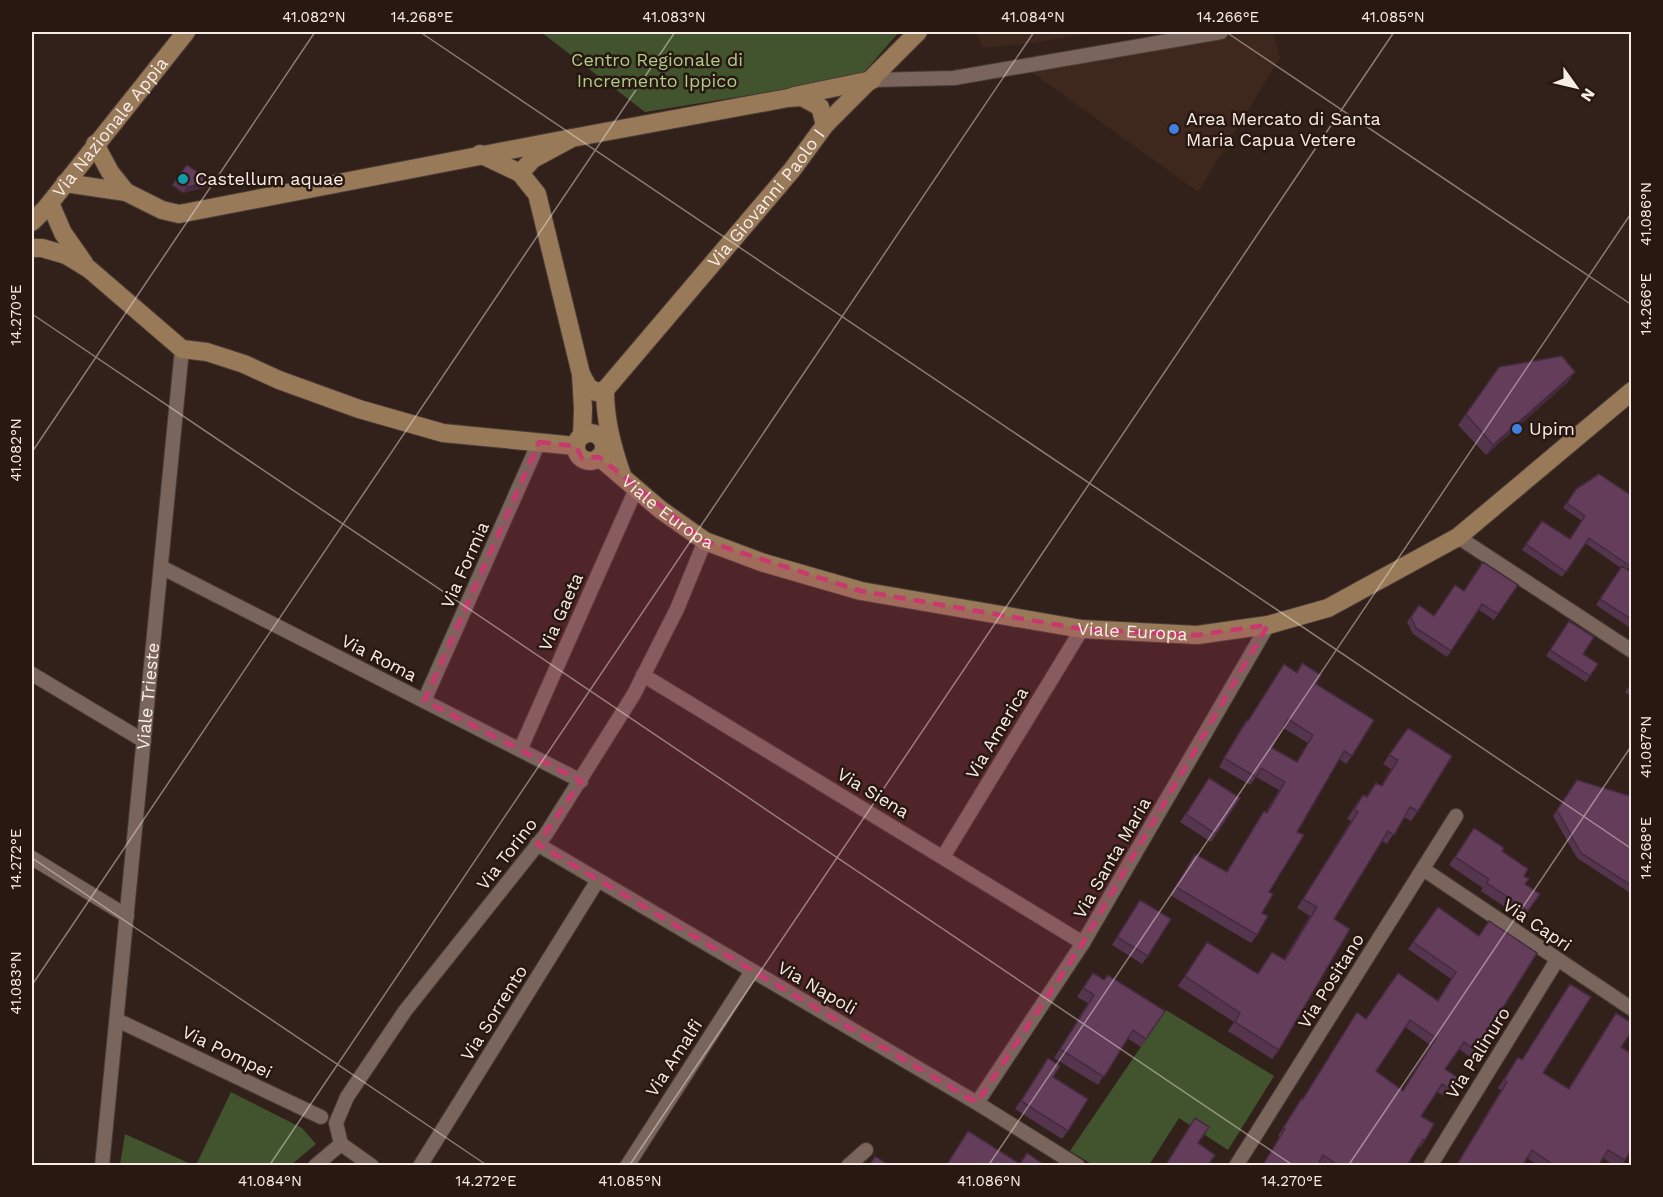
<svg xmlns="http://www.w3.org/2000/svg" width="1663" height="1197" font-family="'Work Sans',sans-serif">
<style>
.built{fill:#3e271d}
.green{fill:#42542e}
.lines{fill:none;stroke-linecap:round;stroke-linejoin:round}
.street-casing{stroke:#4a3c37;stroke-width:16}
.secondary-casing{stroke:#4a3c37;stroke-width:20}
.street{stroke:#79655c;stroke-width:14}
.secondary{stroke:#987958;stroke-width:18}
.wall{fill:#55344d;fill-rule:evenodd}
.shaded-wall{fill:#452b3f}
.building{fill:#633d5a;stroke:#452b3f;stroke-width:1.5;fill-rule:evenodd}
.marked{fill:#ca3870;fill-opacity:0.2;stroke:#ca3870;stroke-width:4.5;stroke-dasharray:12 8;stroke-linejoin:round}
.ticks{fill:none;stroke:#f8ece7;stroke-width:1.5;stroke-opacity:0.45}
.shop-dot{fill:#3f7fe0;stroke:#281811;stroke-width:2}
.culture-dot{fill:#0f9aa8;stroke:#281811;stroke-width:2}
.labels{text-anchor:middle;stroke-width:5;stroke-linejoin:round;paint-order:stroke}
.park-label{font-size:18px;fill:#adcd89;stroke:#281811}
.poi-label{font-size:18px;fill:#f8ece7;stroke:#281811;text-anchor:start}
.street-label{font-size:18px;fill:#f8ece7;stroke:#281811}
.neatline{fill:none;stroke:#f8ece7;stroke-width:2}
.ticks-label{font-size:15px;text-anchor:middle;fill:#f8ece7}
</style>
<rect width="100%" height="100%" fill="#32211a"/>
<!-- built -->
<path class="built" d="M 976,32 L 1096,32 L 1031,43 L 983,48 Z
M 1221,32 L 1273,32 L 1280,58 L 1198,192 L 1023,66 Z"/>
<!-- green -->
<path class="green" d="M 541,32 L 899,32 L 860,77 L 645,112 Z
M 1166,1010 L 1274,1076 L 1228,1150 L 1179,1118 L 1149,1165 L 1093,1165 L 1070,1151 Z
M 231,1092 L 302,1128 L 316,1144 L 291,1165 L 196,1165 Z
M 125,1134 L 193,1165 L 120,1165 Z"/>
<g class="lines">
<!-- street casing -->
<g class="street-casing">
<g id="street">
<path d="M 872,80 L 954,78 L 1221,32"/>
<path d="M 1458,537 L 1632,651"/>
<path d="M 161,567 L 581,781"/>
<path d="M 32,674 L 144,741"/>
<path d="M 643,675 L 1083,943"/>
<path d="M 424,701 L 539,442"/>
<path d="M 520,750 L 636,489"/>
<path d="M 537,844 L 977,1103 L 1078,1166"/>
<path d="M 943,857 L 1082,629"/>
<path d="M 32,858 L 127,916"/>
<path d="M 1423,869 L 1632,1009"/>
<path d="M 117,1020 L 321,1117"/>
<path d="M 977,1103 L 1083,943 L 1268,625"/>
<path d="M 341,1144 L 336,1123 L 347,1097 L 405,1011 L 546,834 L 634,694 L 677,609 L 705,541"/>
<path d="M 341,1144 L 372,1166"/>
<path id="s1" d="M 102,1166 L 182,349"/>
<path d="M 315,1166 L 341,1144"/>
<path d="M 420,1166 L 598,880"/>
<path d="M 627,1166 L 752,971"/>
<path d="M 848,1166 L 866,1150"/>
<path d="M 1236,1166 L 1456,816"/>
<path d="M 1430,1166 L 1557,960"/>
</g>
</g>
<!-- secondary casing -->
<g class="secondary-casing">
<g id="secondary">
<path d="M 794,96 L 872,80"/>
<path d="M 95,144 L 110,172 L 126,192"/>
<path d="M 480,154 L 520,173 L 537,194 L 581,374 L 583,409 L 582,436"/>
<path d="M 520,173 L 533,159 L 572,138 L 788,98 L 802,97 L 820,107 L 825,125"/>
<path d="M 65,183 L 126,192 L 162,210 L 179,214 L 572,138"/>
<path d="M 50,203 L 63,233 L 84,263"/>
<path id="s2" d="M 32,222 L 46,208 L 186,32"/>
<path d="M 32,248 L 42,248 L 66,255 L 89,269 L 182,349 L 207,352 L 244,364 L 279,380 L 359,409 L 443,433 L 576,446"/>
<path id="s3" d="M 581,374 L 588,387 L 596,392 L 605,390 L 792,170 L 825,125 L 918,32"/>
<path d="M 605,390 C 605,420 612,446 622,475"/>
<circle cx="590" cy="447" r="14"/>
<path id="s4" d="M 599,457 L 661,510 L 705,541 L 764,563 L 861,591 L 1082,629 L 1197,635 L 1268,625 L 1328,608 L 1458,537 L 1632,391"/>
</g>
</g>
<!-- street -->
<use href="#street" class="street"/>
<!-- secondary -->
<use href="#secondary" class="secondary"/>
</g>
<!-- wall -->
<path class="wall" d="M 187,165 L 211,181 L 207,187 L 183,193 L 172,185 Z
M 1499,367 L 1575,372 L 1568,382 L 1486,455 L 1458,425 Z
M 1576,489 L 1632,563 L 1627,570 L 1632,573 L 1632,629 L 1596,605 L 1621,568 L 1585,543 L 1562,577 L 1522,550 L 1542,521 L 1569,539 L 1582,521 L 1563,508 Z
M 1518,585 L 1494,620 L 1479,610 L 1447,657 L 1413,634 L 1407,622 L 1419,605 L 1434,616 L 1464,591 Z
M 1569,621 L 1583,654 L 1598,664 L 1586,682 L 1546,656 Z
M 1302,663 L 1316,684 L 1352,756 L 1346,764 L 1339,759 L 1297,832 L 1269,892 L 1262,913 L 1257,935 L 1251,943 L 1170,895 L 1195,854 L 1226,872 L 1259,819 L 1264,811 L 1266,812 L 1279,790 L 1256,777 L 1250,785 L 1219,767 L 1241,728 L 1247,720 L 1248,721 L 1284,664 L 1296,672 ZM 1283,728 L 1308,743 L 1297,762 L 1272,748 Z
M 1632,682 L 1632,697 L 1625,692 Z
M 1408,728 L 1418,811 L 1411,821 L 1404,817 L 1387,844 L 1382,841 L 1334,919 L 1279,1050 L 1272,1059 L 1228,1031 L 1234,1022 L 1178,986 L 1207,942 L 1257,974 L 1272,952 L 1284,959 L 1310,916 L 1297,908 L 1351,821 L 1347,819 L 1356,804 L 1363,795 L 1366,797 L 1376,783 L 1381,786 L 1391,769 L 1383,764 Z
M 1209,778 L 1240,798 L 1211,842 L 1180,822 Z
M 1577,780 L 1630,796 L 1632,794 L 1632,894 L 1577,858 L 1553,816 Z
M 1474,828 L 1502,851 L 1524,876 L 1525,884 L 1540,894 L 1523,919 L 1481,891 L 1483,888 L 1449,865 Z
M 1140,900 L 1148,956 L 1142,964 L 1112,945 Z
M 1438,907 L 1486,1035 L 1490,1038 L 1474,1060 L 1459,1049 L 1445,1069 L 1457,1077 L 1444,1096 L 1437,1092 L 1421,1116 L 1425,1140 L 1420,1148 L 1418,1146 L 1407,1166 L 1322,1166 L 1278,1136 L 1297,1106 L 1302,1098 L 1303,1099 L 1357,1012 L 1366,1019 L 1437,1001 L 1451,979 L 1408,949 ZM 1405,1027 L 1430,1045 L 1403,1090 L 1376,1071 Z
M 1093,973 L 1104,980 L 1165,1011 L 1141,1047 L 1127,1038 L 1098,1085 L 1054,1058 L 1088,1003 L 1077,997 Z
M 1570,984 L 1543,1073 L 1568,1089 L 1616,1013 L 1621,1047 L 1632,1149 L 1621,1166 L 1615,1166 L 1603,1158 L 1598,1166 L 1538,1166 L 1527,1158 L 1522,1166 L 1456,1166 L 1501,1090 L 1498,1088 L 1513,1065 L 1518,1057 L 1522,1060 Z
M 1048,1058 L 1068,1131 L 1062,1139 L 1015,1109 Z"/>
<!-- shaded-wall -->
<path class="shaded-wall" d="M 211,181 L 207,187 L 183,193 L 187,187 Z
M 1575,372 L 1568,382 L 1486,455 L 1493,445 Z"/>
<!-- building -->
<path class="building" d="M 187,165 L 211,181 L 187,187 L 176,179 Z
M 1562,356 L 1575,372 L 1493,445 L 1466,414 L 1499,367 Z
M 1599,474 L 1632,496 L 1632,563 L 1630,566 L 1589,538 L 1566,572 L 1526,544 L 1542,521 L 1570,539 L 1585,516 L 1567,503 L 1576,489 Z
M 1483,562 L 1518,585 L 1498,614 L 1482,604 L 1451,651 L 1416,628 L 1411,617 L 1419,605 L 1434,616 L 1455,585 L 1464,591 Z
M 1622,566 L 1632,573 L 1632,620 L 1600,599 Z
M 1569,621 L 1594,637 L 1583,654 L 1598,664 L 1590,676 L 1550,650 Z
M 1302,663 L 1321,675 L 1316,684 L 1374,720 L 1352,756 L 1344,751 L 1297,832 L 1304,835 L 1269,892 L 1273,894 L 1262,913 L 1268,916 L 1257,935 L 1176,887 L 1195,854 L 1227,872 L 1264,811 L 1267,813 L 1285,782 L 1261,768 L 1256,777 L 1224,758 L 1247,720 L 1248,721 L 1284,664 L 1297,673 ZM 1288,719 L 1313,735 L 1297,762 L 1272,748 Z
M 1408,728 L 1452,756 L 1418,811 L 1410,807 L 1394,835 L 1388,831 L 1334,919 L 1350,929 L 1279,1050 L 1235,1022 L 1240,1013 L 1185,976 L 1207,942 L 1258,974 L 1272,952 L 1285,960 L 1317,907 L 1303,899 L 1358,812 L 1354,810 L 1363,795 L 1367,797 L 1376,783 L 1382,786 L 1398,760 L 1389,755 Z
M 1209,778 L 1240,798 L 1216,834 L 1186,814 Z
M 1577,780 L 1630,796 L 1632,794 L 1632,886 L 1581,853 L 1557,810 Z
M 1474,828 L 1504,848 L 1502,851 L 1528,869 L 1524,876 L 1529,879 L 1525,884 L 1540,894 L 1528,911 L 1487,883 L 1489,879 L 1455,857 Z
M 1140,900 L 1171,919 L 1148,956 L 1117,937 Z
M 1438,907 L 1479,936 L 1489,921 L 1537,953 L 1486,1035 L 1490,1038 L 1479,1053 L 1464,1042 L 1445,1069 L 1457,1077 L 1450,1089 L 1442,1084 L 1421,1116 L 1434,1124 L 1425,1140 L 1423,1139 L 1407,1166 L 1339,1166 L 1323,1155 L 1317,1166 L 1262,1166 L 1285,1129 L 1283,1128 L 1302,1098 L 1303,1099 L 1357,1012 L 1366,1019 L 1398,973 L 1438,1001 L 1456,972 L 1413,942 ZM 1410,1020 L 1436,1038 L 1403,1091 L 1376,1071 Z
M 1093,973 L 1104,980 L 1108,975 L 1165,1011 L 1146,1039 L 1133,1030 L 1104,1077 L 1060,1049 L 1094,995 L 1083,988 Z
M 1570,984 L 1591,997 L 1543,1073 L 1569,1089 L 1616,1013 L 1632,1023 L 1632,1031 L 1621,1047 L 1632,1054 L 1632,1149 L 1625,1160 L 1608,1150 L 1598,1166 L 1555,1166 L 1532,1150 L 1522,1166 L 1456,1166 L 1507,1082 L 1504,1080 L 1518,1057 L 1522,1060 Z
M 1048,1058 L 1060,1066 L 1053,1077 L 1088,1099 L 1068,1131 L 1021,1101 Z
M 1195,1118 L 1209,1127 L 1198,1143 L 1215,1155 L 1208,1166 L 1165,1166 Z
M 968,1131 L 1020,1164 L 1027,1153 L 1046,1166 L 946,1166 Z
M 875,1156 L 890,1166 L 869,1166 Z"/>
<!-- marked area -->
<path class="marked" d="M 539,442 L 576,446 L 582,458 L 599,457 L 705,541 L 861,591 L 1082,629 L 1197,635 L 1268,625 L 1083,943 L 977,1103 L 537,844 L 581,781 L 424,701 Z"/>
<!-- ticks -->
<path class="ticks" d="M 420,32 L 1632,849M 1226,32 L 1632,305M 32,314 L 1294,1166M 32,452 L 315,32M 32,858 L 488,1166M 32,985 L 675,32M 269,1166 L 1034,32M 629,1166 L 1394,32M 988,1166 L 1632,212M 1348,1166 L 1632,745"/>
<!-- markers -->
<g class="shop-dot">
<circle cx="1174" cy="129" r="6"/>
<circle cx="1517" cy="429" r="6"/>
</g>
<circle class="culture-dot" cx="183" cy="179" r="6"/>
<g class="labels">
<!-- park labels -->
<g class="park-label">
<text x="657" y="66">Centro Regionale di<tspan x="657" dy="21">Incremento Ippico</tspan></text>
</g>
<!-- poi labels -->
<g class="poi-label">
<text x="1186" y="125">Area Mercato di Santa<tspan x="1186" dy="21">Maria Capua Vetere</tspan></text>
<text x="195" y="185">Castellum aquae</text>
<text x="1529" y="435">Upim</text>
</g>
<!-- street labels -->
<g class="street-label">
<text dy="6" stroke="none"><textPath href="#s2" startOffset="123">Via Nazionale Appia</textPath></text>
<text dy="6" stroke="none"><textPath href="#s3" startOffset="284">Via Giovanni Paolo I</textPath></text>
<text dy="6" stroke="none"><textPath href="#s4" startOffset="88">Viale Europa</textPath></text>
<text transform="translate(465 565) rotate(-66)" y="6">Via Formia</text>
<text transform="translate(561 612) rotate(-66)" y="6">Via Gaeta</text>
<text dy="6" stroke="none"><textPath href="#s4" startOffset="574">Viale Europa</textPath></text>
<text transform="translate(379 658) rotate(27)" y="6">Via Roma</text>
<text dy="6" stroke="none"><textPath href="#s1" startOffset="472">Viale Trieste</textPath></text>
<text transform="translate(997 733) rotate(-59)" y="6">Via America</text>
<text transform="translate(873 793) rotate(31)" y="6">Via Siena</text>
<text transform="translate(507 854) rotate(-52)" y="6">Via Torino</text>
<text transform="translate(1112 858) rotate(-60)" y="6">Via Santa Maria</text>
<text transform="translate(1537 925) rotate(34)" y="6">Via Capri</text>
<text transform="translate(1331 981) rotate(-58)" y="6">Via Positano</text>
<text transform="translate(817 988) rotate(30)" y="6">Via Napoli</text>
<text transform="translate(494 1013) rotate(-58)" y="6">Via Sorrento</text>
<text transform="translate(227 1052) rotate(26)" y="6">Via Pompei</text>
<text transform="translate(1478 1053) rotate(-58)" y="6">Via Palinuro</text>
<text transform="translate(674 1058) rotate(-57)" y="6">Via Amalfi</text>
</g>
</g>
<!-- border -->
<rect width="1663" height="1197" fill="none" stroke="#281811" stroke-width="66"/>
<!-- north arrow -->
<g transform="translate(1576 87) rotate(124)" stroke="#281811" stroke-width="4.5" paint-order="stroke">
<path d="M0-4.5L10 22L0 15L-10 22Z" fill="#f8ece7"/>
<text y="-9" font-size="16" font-weight="bold" text-anchor="middle" fill="#f8ece7">N</text>
</g>
<rect x="33" y="33" width="1597" height="1131" class="neatline"/>
<g class="ticks-label">
<text x="314" y="22">41.082°N</text>
<text x="422" y="22">14.268°E</text>
<text x="674" y="22">41.083°N</text>
<text x="1033" y="22">41.084°N</text>
<text x="1228" y="22">14.266°E</text>
<text x="1393" y="22">41.085°N</text>
<text transform="translate(1646 214) rotate(-90)" y="5">41.086°N</text>
<text transform="translate(1646 304) rotate(-90)" y="5">14.266°E</text>
<text transform="translate(16 315) rotate(-90)" y="5">14.270°E</text>
<text transform="translate(16 450) rotate(-90)" y="5">41.082°N</text>
<text transform="translate(1646 747) rotate(-90)" y="5">41.087°N</text>
<text transform="translate(1646 848) rotate(-90)" y="5">14.268°E</text>
<text transform="translate(16 859) rotate(-90)" y="5">14.272°E</text>
<text transform="translate(16 983) rotate(-90)" y="5">41.083°N</text>
<text x="270" y="1186">41.084°N</text>
<text x="486" y="1186">14.272°E</text>
<text x="630" y="1186">41.085°N</text>
<text x="989" y="1186">41.086°N</text>
<text x="1292" y="1186">14.270°E</text>
</g>
</svg>
